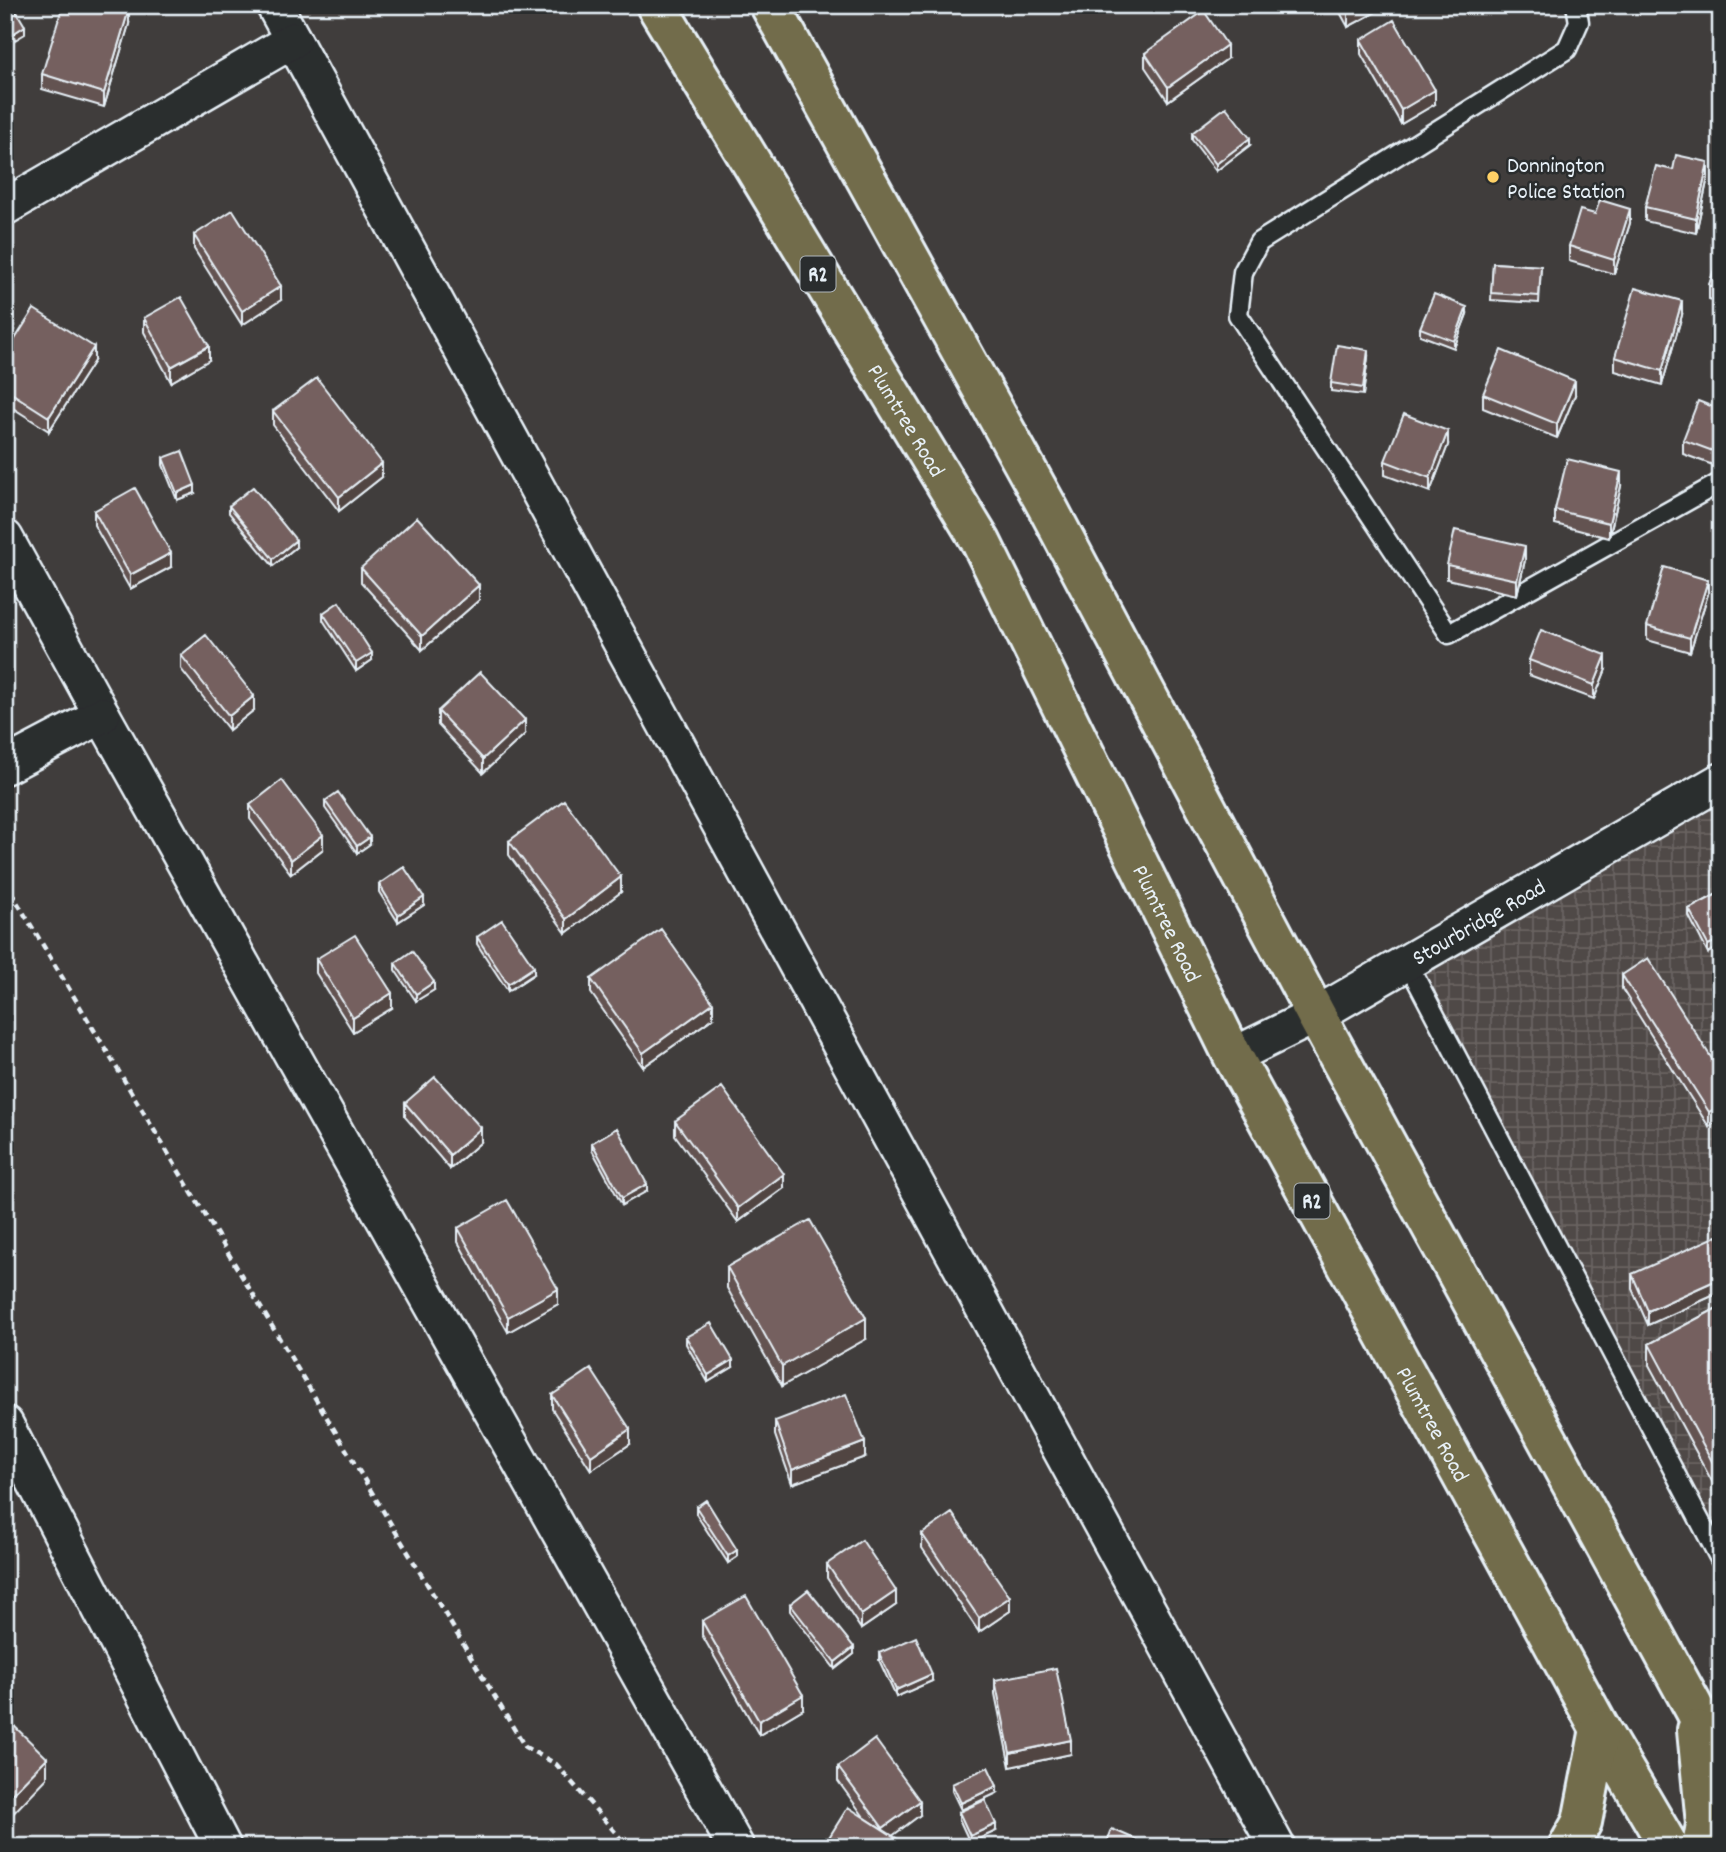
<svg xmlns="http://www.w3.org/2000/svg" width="1726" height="1852" font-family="Dekko,sans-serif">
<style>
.industrial{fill:url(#industrial-grid)}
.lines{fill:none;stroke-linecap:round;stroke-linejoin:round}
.lane-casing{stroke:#e8f1f8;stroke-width:23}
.street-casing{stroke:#e8f1f8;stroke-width:40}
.highway-casing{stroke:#e8f1f8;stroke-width:44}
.path{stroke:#e8f1f8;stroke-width:4.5;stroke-dasharray:7 5;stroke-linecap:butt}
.lane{stroke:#2a2d2e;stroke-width:18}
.street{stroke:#2a2d2e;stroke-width:35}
.highway{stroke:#726c4b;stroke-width:38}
.wall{fill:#645351;stroke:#e8f1f8;stroke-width:2}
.shaded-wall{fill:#514442;stroke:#e8f1f8;stroke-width:2}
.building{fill:#74615e;stroke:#e8f1f8;stroke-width:2}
.poi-dot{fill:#ffd166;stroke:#2a2d2e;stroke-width:2.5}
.labels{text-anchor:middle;stroke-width:5;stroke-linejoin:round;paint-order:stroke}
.shield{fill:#2a2d2e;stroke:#afb6bb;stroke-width:2}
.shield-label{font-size:21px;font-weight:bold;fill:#e8f1f8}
.poi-label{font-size:23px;fill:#e8f1f8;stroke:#2a2d2e;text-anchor:start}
.street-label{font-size:23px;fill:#e8f1f8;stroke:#2a2d2e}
</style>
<defs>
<pattern id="industrial-grid" width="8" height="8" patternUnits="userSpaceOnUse" patternTransform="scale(1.75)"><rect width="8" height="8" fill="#504846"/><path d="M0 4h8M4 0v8" fill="none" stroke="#696361"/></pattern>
</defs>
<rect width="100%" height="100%" fill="#403d3c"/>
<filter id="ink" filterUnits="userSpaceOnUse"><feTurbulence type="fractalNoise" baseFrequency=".0143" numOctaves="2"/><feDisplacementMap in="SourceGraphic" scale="14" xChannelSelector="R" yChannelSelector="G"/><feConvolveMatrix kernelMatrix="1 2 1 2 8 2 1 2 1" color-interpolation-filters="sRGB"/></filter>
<g filter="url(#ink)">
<!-- industrial -->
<path class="industrial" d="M 1721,797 L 1721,1563 L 1418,970 Z"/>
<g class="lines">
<!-- lane casing -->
<g class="lane-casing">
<path id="lane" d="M 1576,5 L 1579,22 L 1567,49 L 1259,242 L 1243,272 L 1238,315 L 1449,634 L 1721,482
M 1407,962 L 1721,1561"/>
</g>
<!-- street casing -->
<g class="street-casing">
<g id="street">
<path d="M 274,5 L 1277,1847"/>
<path d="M 5,207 L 293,40"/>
<path d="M 5,538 L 102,715 L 736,1847"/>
<path d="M 5,766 L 102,715"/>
<path id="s1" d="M 1233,1056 L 1316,1015 L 1721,781"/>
<path d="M 5,1424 L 223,1847"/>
</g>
</g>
<!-- highway casing -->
<g class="highway-casing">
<g id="highway">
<path id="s2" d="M 656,5 L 981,542 L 1233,1056 L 1600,1729 L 1669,1847"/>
<path d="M 770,5 L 1049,510 L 1316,1015 L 1695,1710 L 1721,1763"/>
<path d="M 1697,1730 L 1706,1824 L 1702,1847"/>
<path d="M 1568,1847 L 1582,1822 L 1600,1729"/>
</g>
</g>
<!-- path -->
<path class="path" d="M 5,882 L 525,1747 L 556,1764 L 628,1847"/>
<!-- lane -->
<use href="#lane" class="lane"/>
<!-- street -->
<use href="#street" class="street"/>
<!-- highway -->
<use href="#highway" class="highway"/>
</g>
<!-- wall -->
<path class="wall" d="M 1336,5 L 1378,5 L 1378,11 L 1348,27 Z
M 129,24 L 104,107 L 42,89 L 42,74 Z
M 1361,40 L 1435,104 L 1401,124 L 1361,54 Z
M 1145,53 L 1227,59 L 1168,101 L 1145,67 Z
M 1192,133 L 1250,145 L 1216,171 L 1192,140 Z
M 1673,170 L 1708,177 L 1696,233 L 1645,221 L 1645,207 Z
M 1595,214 L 1630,223 L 1614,274 L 1569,261 L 1569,246 Z
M 194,235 L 281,300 L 242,325 L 194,249 Z
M 1721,249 L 1721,303 L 1709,299 L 1709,285 Z
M 1493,263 L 1541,266 L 1539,303 L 1491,300 Z
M 1467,314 L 1454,348 L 1420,335 L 1420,328 Z
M 1682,315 L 1662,385 L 1615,371 L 1615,357 Z
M 144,318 L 209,360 L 171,382 L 144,332 Z
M 5,355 L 94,361 L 49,431 L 5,403 Z
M 1368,357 L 1363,395 L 1331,391 L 1331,383 Z
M 1483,394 L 1575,395 L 1557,438 L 1483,408 Z
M 1721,410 L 1721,468 L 1683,454 L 1683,440 Z
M 273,411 L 382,477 L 339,511 L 273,425 Z
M 1448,445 L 1430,492 L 1385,475 L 1385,461 Z
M 163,458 L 195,493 L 177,500 L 163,465 Z
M 1621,486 L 1609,538 L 1555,524 L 1555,510 Z
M 229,506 L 296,547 L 273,566 L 229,513 Z
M 94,511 L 171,567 L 130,589 L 94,525 Z
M 1525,560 L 1517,595 L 1447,579 L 1447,565 Z
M 361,568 L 479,600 L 422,650 L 361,582 Z
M 1708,594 L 1690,652 L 1647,640 L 1647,626 Z
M 323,613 L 372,660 L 356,671 L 323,620 Z
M 181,655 L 254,710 L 229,730 L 181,669 Z
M 1529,660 L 1606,669 L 1594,699 L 1529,675 Z
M 438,711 L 525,734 L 483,773 L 438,725 Z
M 325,801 L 370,844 L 357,853 L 325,808 Z
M 250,805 L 323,849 L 291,874 L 250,819 Z
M 509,841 L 621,892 L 566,933 L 509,855 Z
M 379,884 L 424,905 L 398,922 L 379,892 Z
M 1721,892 L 1708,953 L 1689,916 L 1689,909 Z
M 477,937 L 534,974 L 508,991 L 477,944 Z
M 316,959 L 392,1008 L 353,1032 L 316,973 Z
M 395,963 L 434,990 L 416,1001 L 395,970 Z
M 1622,975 L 1721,1073 L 1709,1127 L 1622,989 Z
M 591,979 L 713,1018 L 643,1067 L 591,993 Z
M 405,1103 L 481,1142 L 450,1169 L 405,1117 Z
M 675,1121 L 784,1188 L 738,1222 L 675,1135 Z
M 592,1143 L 647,1191 L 622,1205 L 592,1150 Z
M 458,1228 L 558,1304 L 508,1332 L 458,1242 Z
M 1721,1244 L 1721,1292 L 1648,1325 L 1632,1289 L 1632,1274 Z
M 727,1267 L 866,1339 L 782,1386 L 727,1288 Z
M 1721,1306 L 1721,1498 L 1649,1365 L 1649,1344 Z
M 686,1337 L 733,1367 L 708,1382 L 686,1344 Z
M 552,1395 L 630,1444 L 591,1470 L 552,1409 Z
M 775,1421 L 865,1457 L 792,1484 L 775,1435 Z
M 696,1507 L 737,1557 L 728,1563 L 696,1514 Z
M 922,1534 L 1010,1611 L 979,1632 L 922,1548 Z
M 827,1564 L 896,1605 L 861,1629 L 827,1578 Z
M 790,1604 L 854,1654 L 835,1669 L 790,1611 Z
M 702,1621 L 803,1709 L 759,1735 L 702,1635 Z
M 879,1653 L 932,1681 L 896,1697 L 879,1660 Z
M 995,1680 L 1071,1754 L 1010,1767 L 995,1694 Z
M 838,1767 L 920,1815 L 892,1835 L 864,1817 L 838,1781 Z
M 952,1784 L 997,1793 L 961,1810 L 952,1791 Z
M 959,1812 L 996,1831 L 970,1843 L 959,1819 Z"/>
<!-- shaded-wall -->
<path class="shaded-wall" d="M 1362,5 L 1378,5 L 1378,11 L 1348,27 L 1348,13 Z
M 129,9 L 129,24 L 104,107 L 104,93 Z
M 25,26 L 25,34 L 5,46 L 5,39 Z
M 1227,45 L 1227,59 L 1168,101 L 1168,87 Z
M 1435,90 L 1435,104 L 1401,124 L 1401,110 Z
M 1250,138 L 1250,145 L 1216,171 L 1216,164 Z
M 1708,162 L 1708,177 L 1696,233 L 1696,219 Z
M 1630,209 L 1630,223 L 1614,274 L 1614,260 Z
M 281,286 L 281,300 L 242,325 L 242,311 Z
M 1682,301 L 1682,315 L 1662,385 L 1662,371 Z
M 1467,307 L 1467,314 L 1454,348 L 1454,341 Z
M 209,346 L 209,360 L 171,382 L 171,367 Z
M 94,347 L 94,361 L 49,431 L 49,417 Z
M 1368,350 L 1368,357 L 1363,395 L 1363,388 Z
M 1575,381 L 1575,395 L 1557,438 L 1557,424 Z
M 1448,431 L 1448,445 L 1430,492 L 1430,478 Z
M 382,463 L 382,477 L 339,511 L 339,497 Z
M 1621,472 L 1621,486 L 1609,538 L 1609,523 Z
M 195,485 L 195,493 L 177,500 L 177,493 Z
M 296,540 L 296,547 L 273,566 L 273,559 Z
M 1525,546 L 1525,560 L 1517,595 L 1517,580 Z
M 171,553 L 171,567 L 130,589 L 130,575 Z
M 1708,580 L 1708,594 L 1690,652 L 1690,638 Z
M 479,585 L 479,600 L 422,650 L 422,636 Z
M 372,653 L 372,660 L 356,671 L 356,663 Z
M 1606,655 L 1606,669 L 1594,699 L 1594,685 Z
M 254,696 L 254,710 L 229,730 L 229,716 Z
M 525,720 L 525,734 L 483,773 L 483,759 Z
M 323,835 L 323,849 L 291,874 L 291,860 Z
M 370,837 L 370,844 L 357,853 L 357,846 Z
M 621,877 L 621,892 L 566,933 L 566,919 Z
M 424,897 L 424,905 L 398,922 L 398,915 Z
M 1721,939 L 1721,946 L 1708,953 L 1708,945 Z
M 534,967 L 534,974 L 508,991 L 508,984 Z
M 434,982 L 434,990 L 416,1001 L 416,994 Z
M 392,993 L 392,1008 L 353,1032 L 353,1018 Z
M 713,1003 L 713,1018 L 643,1067 L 643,1053 Z
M 1721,1105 L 1721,1119 L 1709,1127 L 1709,1112 Z
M 481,1128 L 481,1142 L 450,1169 L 450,1155 Z
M 784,1174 L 784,1188 L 738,1222 L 738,1208 Z
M 647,1184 L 647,1191 L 622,1205 L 622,1198 Z
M 1721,1278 L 1721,1292 L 1648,1325 L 1648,1311 Z
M 558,1289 L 558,1304 L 508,1332 L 508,1317 Z
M 866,1318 L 866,1339 L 782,1386 L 782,1366 Z
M 733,1360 L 733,1367 L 708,1382 L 708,1375 Z
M 630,1429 L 630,1444 L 591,1470 L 591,1456 Z
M 865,1442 L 865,1457 L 792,1484 L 792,1470 Z
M 737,1550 L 737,1557 L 728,1563 L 728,1556 Z
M 896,1591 L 896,1605 L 861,1629 L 861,1615 Z
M 1010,1597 L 1010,1611 L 979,1632 L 979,1618 Z
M 854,1647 L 854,1654 L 835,1669 L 835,1662 Z
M 932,1674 L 932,1681 L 896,1697 L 896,1690 Z
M 803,1695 L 803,1709 L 759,1735 L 759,1721 Z
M 1071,1740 L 1071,1754 L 1010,1767 L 1010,1753 Z
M 47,1758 L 47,1778 L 5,1822 L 5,1801 Z
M 997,1786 L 997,1793 L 961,1810 L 961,1803 Z
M 920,1801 L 920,1815 L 883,1843 L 883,1828 Z
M 12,1816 L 12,1837 L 5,1844 L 5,1823 Z
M 996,1824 L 996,1831 L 970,1843 L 970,1836 Z"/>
<!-- building -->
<path class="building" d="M 63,5 L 115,5 L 129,9 L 104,93 L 42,74 Z
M 1344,5 L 1362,5 L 1348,13 Z
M 13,6 L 25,26 L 5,39 L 5,11 Z
M 1204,11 L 1227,45 L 1168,87 L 1145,53 Z
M 1394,20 L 1435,90 L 1401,110 L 1361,40 Z
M 1226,107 L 1250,138 L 1216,164 L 1192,133 Z
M 1676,155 L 1708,162 L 1696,219 L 1645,207 L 1656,166 L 1673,170 Z
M 1600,200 L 1630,209 L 1614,260 L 1569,246 L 1580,210 L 1595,214 Z
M 233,210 L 281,286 L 242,311 L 194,235 Z
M 1721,249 L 1721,289 L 1709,285 Z
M 1493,263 L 1541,266 L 1539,296 L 1491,293 Z
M 1635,288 L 1682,301 L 1662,371 L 1615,357 Z
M 1434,294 L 1467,307 L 1454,341 L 1420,328 Z
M 181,297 L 209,346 L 171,367 L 144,318 Z
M 34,309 L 94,347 L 49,417 L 5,389 L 5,355 Z
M 1337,345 L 1368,350 L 1363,388 L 1331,383 Z
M 1501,350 L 1575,381 L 1557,424 L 1483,394 Z
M 317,378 L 382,463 L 339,497 L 273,411 Z
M 1698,401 L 1721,410 L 1721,454 L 1683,440 Z
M 1404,414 L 1448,431 L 1430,478 L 1385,461 Z
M 182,451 L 195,485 L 177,493 L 163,458 Z
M 1567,459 L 1621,472 L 1609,523 L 1555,510 Z
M 253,487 L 296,540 L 273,559 L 229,506 Z
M 135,488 L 171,553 L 130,575 L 94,511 Z
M 417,517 L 479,585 L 422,636 L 361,568 Z
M 1455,530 L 1525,546 L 1517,580 L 1447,565 Z
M 1664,567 L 1708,580 L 1690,638 L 1647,626 Z
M 339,602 L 372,653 L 356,663 L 323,613 Z
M 1541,630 L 1606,655 L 1594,685 L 1529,660 Z
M 206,635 L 254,696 L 229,716 L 181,655 Z
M 480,672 L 525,720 L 483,759 L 438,711 Z
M 282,780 L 323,835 L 291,860 L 250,805 Z
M 338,792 L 370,837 L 357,846 L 325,801 Z
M 564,800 L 621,877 L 566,919 L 509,841 Z
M 404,867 L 424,897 L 398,915 L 379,884 Z
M 1721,892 L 1721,939 L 1708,945 L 1689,909 Z
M 502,920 L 534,967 L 508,984 L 477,937 Z
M 661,929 L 713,1003 L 643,1053 L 591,979 Z
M 355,935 L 392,993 L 353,1018 L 316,959 Z
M 412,951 L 434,982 L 416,994 L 395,963 Z
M 1648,958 L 1721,1073 L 1721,1105 L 1709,1112 L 1622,975 Z
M 435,1077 L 481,1128 L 450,1155 L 405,1103 Z
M 722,1087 L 784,1174 L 738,1208 L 675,1121 Z
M 617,1128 L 647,1184 L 622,1198 L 592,1143 Z
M 507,1200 L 558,1289 L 508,1317 L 458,1228 Z
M 810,1220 L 866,1318 L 782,1366 L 727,1267 Z
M 1717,1236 L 1721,1244 L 1721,1278 L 1648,1311 L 1632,1274 Z
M 1721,1306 L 1721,1478 L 1649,1344 Z
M 711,1323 L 733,1360 L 708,1375 L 686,1337 Z
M 591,1369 L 630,1429 L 591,1456 L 552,1395 Z
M 846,1394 L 865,1442 L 792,1470 L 775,1421 Z
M 706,1500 L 737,1550 L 728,1556 L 696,1507 Z
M 952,1513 L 1010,1597 L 979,1618 L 922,1534 Z
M 862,1540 L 896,1591 L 861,1615 L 827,1564 Z
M 808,1590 L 854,1647 L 835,1662 L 790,1604 Z
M 746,1596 L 803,1695 L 759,1721 L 702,1621 Z
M 916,1637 L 932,1674 L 896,1690 L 879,1653 Z
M 1056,1668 L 1071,1740 L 1010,1753 L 995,1680 Z
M 8,1720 L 47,1758 L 5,1801 L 5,1723 Z
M 875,1739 L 920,1801 L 883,1828 L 838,1767 Z
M 988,1767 L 997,1786 L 961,1803 L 952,1784 Z
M 985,1800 L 996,1824 L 970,1836 L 959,1812 Z
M 848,1807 L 910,1847 L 823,1847 Z
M 5,1810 L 12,1816 L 5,1823 Z
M 1112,1829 L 1153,1847 L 1105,1847 Z"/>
</g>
<!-- markers -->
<circle class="poi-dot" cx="1493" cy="177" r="7"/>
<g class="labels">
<!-- shield labels -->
<g class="shield">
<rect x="800.5" y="256.5" width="35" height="35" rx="5"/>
<rect x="1294.5" y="1183.5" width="35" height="35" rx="5"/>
</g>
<g class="shield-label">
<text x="818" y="281">R2</text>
<text x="1312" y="1208">R2</text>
</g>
<!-- poi labels -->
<g class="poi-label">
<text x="1507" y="172">Donnington<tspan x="1507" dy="26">Police Station</tspan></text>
</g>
<!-- street labels -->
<g class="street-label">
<text dy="8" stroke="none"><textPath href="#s2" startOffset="485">Plumtree Road</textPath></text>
<text dy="8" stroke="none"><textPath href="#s1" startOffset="280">Stourbridge Road</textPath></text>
<text dy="8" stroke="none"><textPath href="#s2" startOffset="1052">Plumtree Road</textPath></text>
<text dy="8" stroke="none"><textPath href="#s2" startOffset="1619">Plumtree Road</textPath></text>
</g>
</g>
<!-- margin -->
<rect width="1726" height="1852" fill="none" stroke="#2a2d2e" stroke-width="28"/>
<rect x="14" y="14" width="1698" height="1824" fill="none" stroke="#e8f1f8" stroke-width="2.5" filter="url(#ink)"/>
</svg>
